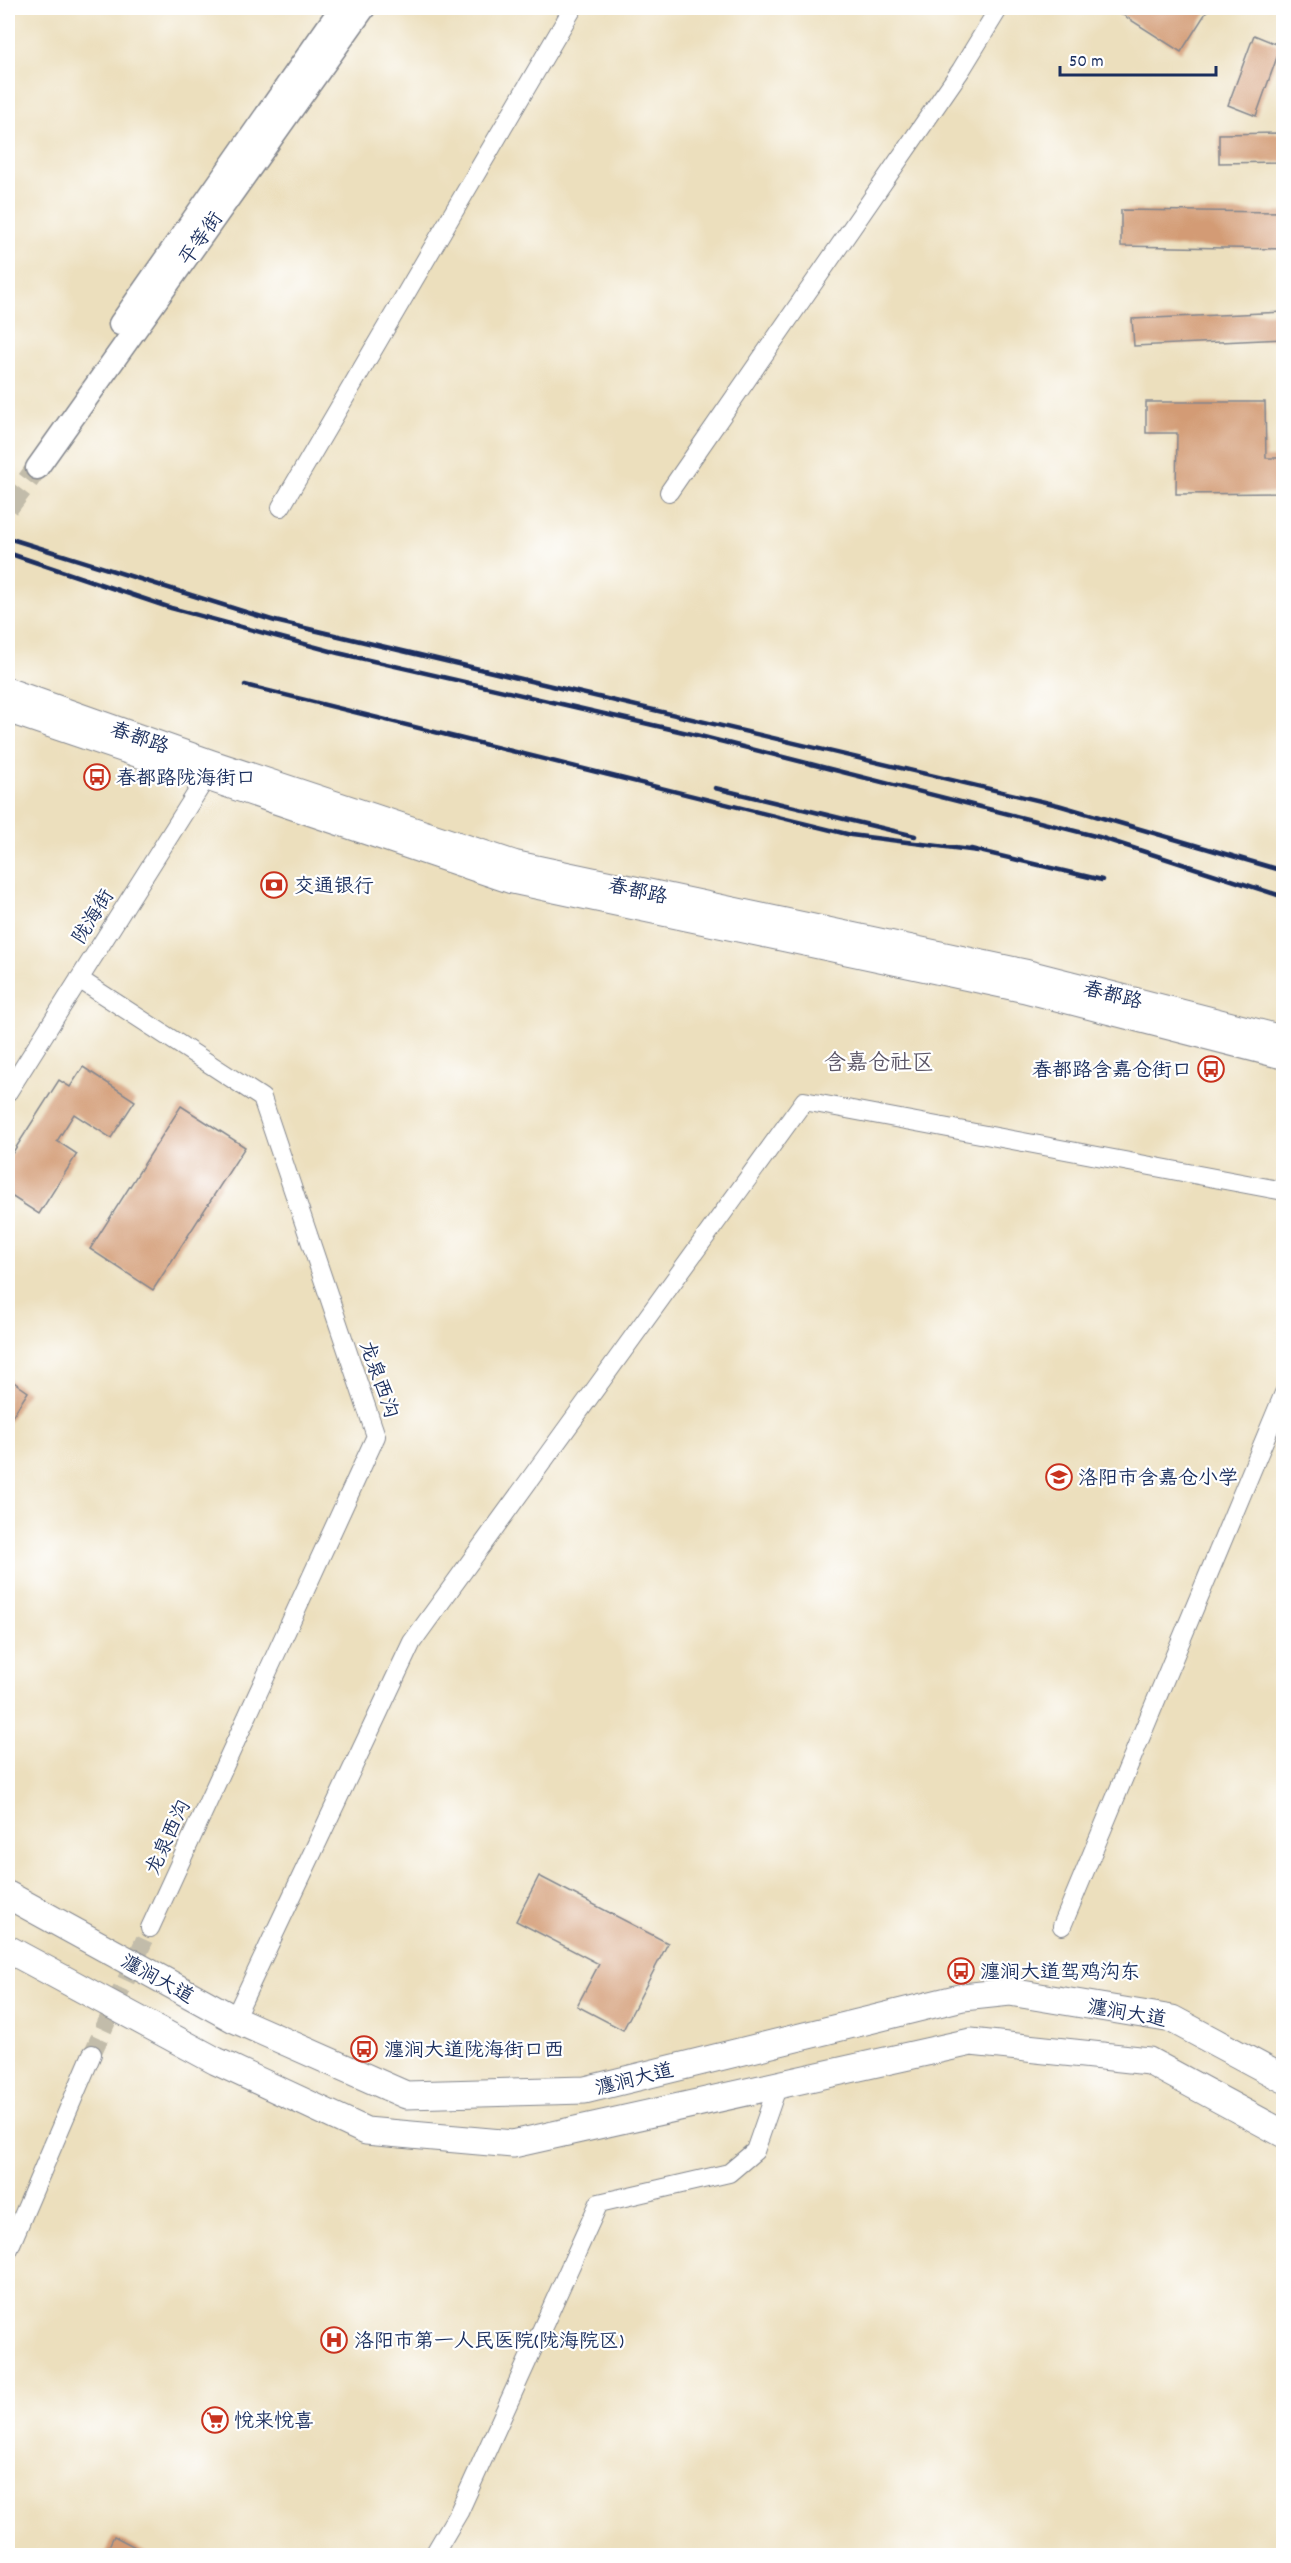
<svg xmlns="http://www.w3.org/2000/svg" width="1291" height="2563" font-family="Dekko,'LXGW WenKai TC',sans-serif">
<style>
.building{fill:#d39b74}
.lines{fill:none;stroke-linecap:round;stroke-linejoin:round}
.minor-tunnel{stroke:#c2bcaa;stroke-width:18;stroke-dasharray:18 9;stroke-linecap:butt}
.tertiary-tunnel{stroke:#c2bcaa;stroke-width:22;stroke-dasharray:22 11;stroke-linecap:butt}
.minor-casing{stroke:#84878e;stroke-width:20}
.tertiary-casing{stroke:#84878e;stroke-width:25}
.secondary-casing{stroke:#84878e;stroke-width:26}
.primary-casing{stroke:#84878e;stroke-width:29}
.minor{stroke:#fff;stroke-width:18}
.tertiary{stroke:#fff;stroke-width:22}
.secondary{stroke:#fff;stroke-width:24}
.primary{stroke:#fff;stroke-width:27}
.rail{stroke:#1b2f5e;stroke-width:4.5}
.labels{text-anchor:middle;stroke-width:4.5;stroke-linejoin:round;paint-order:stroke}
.street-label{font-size:20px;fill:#1b2f5e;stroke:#fff}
.poi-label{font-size:20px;fill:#1b2f5e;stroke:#fff;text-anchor:start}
.quarter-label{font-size:22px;fill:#5b5566;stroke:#fff}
</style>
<rect width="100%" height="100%" fill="#fff"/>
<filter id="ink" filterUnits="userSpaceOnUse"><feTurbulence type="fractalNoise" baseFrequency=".0167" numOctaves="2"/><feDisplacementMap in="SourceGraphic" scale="12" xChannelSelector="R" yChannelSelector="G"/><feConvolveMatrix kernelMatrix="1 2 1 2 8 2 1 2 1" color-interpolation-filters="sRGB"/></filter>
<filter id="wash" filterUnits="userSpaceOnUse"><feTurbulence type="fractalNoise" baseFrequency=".008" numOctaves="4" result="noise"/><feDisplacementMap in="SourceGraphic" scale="24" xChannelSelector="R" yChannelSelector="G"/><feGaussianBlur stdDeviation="1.35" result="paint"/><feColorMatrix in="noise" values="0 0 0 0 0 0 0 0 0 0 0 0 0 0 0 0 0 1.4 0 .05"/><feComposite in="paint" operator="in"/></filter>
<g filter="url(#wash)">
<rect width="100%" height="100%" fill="#ecdfbd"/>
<g id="blocks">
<!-- building -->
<path class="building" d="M 1112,8 L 1209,8 L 1181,52 Z
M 1254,35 L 1281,46 L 1256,116 L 1228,105 Z
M 1284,133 L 1284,162 L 1219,163 L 1219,134 Z
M 1121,210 L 1284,212 L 1284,249 L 1121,246 Z
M 1284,312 L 1284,339 L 1134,346 L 1132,319 Z
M 1146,402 L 1265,402 L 1266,458 L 1284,458 L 1284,493 L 1176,494 L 1177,433 L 1146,433 Z
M 83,1067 L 135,1101 L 111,1138 L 74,1114 L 57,1141 L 77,1154 L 39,1214 L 8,1194 L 8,1160 L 59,1080 L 70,1087 Z
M 181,1106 L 245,1147 L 153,1290 L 90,1249 Z
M 8,1378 L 28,1392 L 8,1423 Z
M 539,1876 L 668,1943 L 623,2030 L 577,2006 L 599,1964 L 516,1921 Z
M 114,2536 L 152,2556 L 104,2556 Z"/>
</g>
</g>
<g filter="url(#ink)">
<use href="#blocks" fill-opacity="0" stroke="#84878e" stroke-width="1.5"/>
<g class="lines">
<!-- minor-tunnel -->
<path class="minor-tunnel" d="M 92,2054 L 150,1928"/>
<!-- tertiary-tunnel -->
<path class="tertiary-tunnel" d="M 8,507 L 37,468"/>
<!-- minor casing -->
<g class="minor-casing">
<path id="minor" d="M 669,492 L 961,70 L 999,8
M 281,507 L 573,8
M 79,979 L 262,1098 L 376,1436 L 150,1928
M 8,1092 L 206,778 L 209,768
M 1062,1926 L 1284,1393
M 234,2019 L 412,1642 L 804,1101 L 1284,1191
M 8,2251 L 92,2054
M 433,2556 L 459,2512 L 599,2203 L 729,2173 L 755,2151 L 778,2085"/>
</g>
<!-- tertiary casing -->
<g class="tertiary-casing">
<path id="tertiary" d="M 120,324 L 341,8
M 37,468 L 364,8"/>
</g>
<!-- secondary casing -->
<g class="secondary-casing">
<path id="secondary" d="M 8,690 L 211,762 L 515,863 L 1027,972 L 1284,1038
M 8,711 L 510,881 L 1023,990 L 1284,1057"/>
</g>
<!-- primary casing -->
<g class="primary-casing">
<path id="primary" d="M 8,1895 L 234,2019 L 406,2095 L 585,2090 L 963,1997 L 1010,1992 L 1172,2019 L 1284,2079
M 8,1949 L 216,2061 L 366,2131 L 513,2144 L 971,2042 L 1149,2061 L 1284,2134"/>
</g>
<!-- minor -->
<use href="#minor" class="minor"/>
<!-- tertiary -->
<use href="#tertiary" class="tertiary"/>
<!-- secondary -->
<use href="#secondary" class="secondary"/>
<!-- primary -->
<use href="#primary" class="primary"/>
<!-- rail -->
<path class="rail" d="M 8,538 L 275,621 L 1058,805 L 1284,871
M 8,553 L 171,608 L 338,653 L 692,734 L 1099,837 L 1284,897
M 245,685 L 851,835 L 978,851
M 715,788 L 915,836
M 971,849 L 1102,880"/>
</g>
</g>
<!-- icons -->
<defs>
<g id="bus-ring" transform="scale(1.35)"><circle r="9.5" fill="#fff" stroke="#c8321e" stroke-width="1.5"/><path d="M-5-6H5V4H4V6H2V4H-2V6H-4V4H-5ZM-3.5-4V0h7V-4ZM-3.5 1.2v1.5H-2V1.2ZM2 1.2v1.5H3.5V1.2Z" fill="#c8321e"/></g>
<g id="bank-ring" transform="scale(1.35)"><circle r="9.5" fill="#fff" stroke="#c8321e" stroke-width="1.5"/><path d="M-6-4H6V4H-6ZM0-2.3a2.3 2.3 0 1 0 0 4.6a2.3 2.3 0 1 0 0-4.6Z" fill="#c8321e"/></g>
<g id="school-ring" transform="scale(1.35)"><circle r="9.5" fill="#fff" stroke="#c8321e" stroke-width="1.5"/><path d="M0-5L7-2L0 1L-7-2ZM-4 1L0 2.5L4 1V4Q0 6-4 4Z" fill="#c8321e"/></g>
<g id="hospital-ring" transform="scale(1.35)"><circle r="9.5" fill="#fff" stroke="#c8321e" stroke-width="1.5"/><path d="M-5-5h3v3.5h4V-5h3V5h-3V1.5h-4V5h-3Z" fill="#c8321e"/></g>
<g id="supermarket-ring" transform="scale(1.35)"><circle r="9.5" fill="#fff" stroke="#c8321e" stroke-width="1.5"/><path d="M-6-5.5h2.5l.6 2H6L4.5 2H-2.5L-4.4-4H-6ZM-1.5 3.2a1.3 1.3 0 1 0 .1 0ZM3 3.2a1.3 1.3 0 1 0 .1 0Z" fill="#c8321e"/></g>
</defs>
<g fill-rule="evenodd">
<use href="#bus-ring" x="97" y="777"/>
<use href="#bank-ring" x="274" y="885"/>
<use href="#bus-ring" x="1211" y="1069"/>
<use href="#school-ring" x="1059" y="1477"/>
<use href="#bus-ring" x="961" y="1971"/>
<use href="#bus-ring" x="364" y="2049"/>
<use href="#hospital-ring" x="334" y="2340"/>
<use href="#supermarket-ring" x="215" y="2420"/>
</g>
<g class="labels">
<!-- street labels -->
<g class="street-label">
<text transform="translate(200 238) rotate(-55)" y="7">平等街</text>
<text transform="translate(140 737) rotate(19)" y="7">春都路</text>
<text transform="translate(638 890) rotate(12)" y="7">春都路</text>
<text transform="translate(92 916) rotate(-58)" y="7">陇海街</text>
<text transform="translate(1113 994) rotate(14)" y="7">春都路</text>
<text transform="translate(380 1379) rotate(71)" y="7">龙泉西沟</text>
<text transform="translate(167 1837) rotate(-65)" y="7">龙泉西沟</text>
<text transform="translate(158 1978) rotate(29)" y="7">瀍涧大道</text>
<text transform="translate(1127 2012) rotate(10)" y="7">瀍涧大道</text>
<text transform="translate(634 2078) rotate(-14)" y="7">瀍涧大道</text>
</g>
<!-- poi labels -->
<g class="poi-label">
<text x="116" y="784">春都路陇海街口</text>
<text x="294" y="892">交通银行</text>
<text x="1192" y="1076" text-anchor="end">春都路含嘉仓街口</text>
<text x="1078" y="1484">洛阳市含嘉仓小学</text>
<text x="980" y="1978">瀍涧大道驾鸡沟东</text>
<text x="384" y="2056">瀍涧大道陇海街口西</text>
<text x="354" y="2347">洛阳市第一人民医院(陇海院区)</text>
<text x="234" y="2427">悦来悦喜</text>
</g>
<!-- quarter labels -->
<g class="quarter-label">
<text x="879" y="1069">含嘉仓社区</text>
</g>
</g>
<!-- margin -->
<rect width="1291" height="2563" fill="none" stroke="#fff" stroke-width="30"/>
<!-- scale -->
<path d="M1060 66v9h156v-9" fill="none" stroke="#1b2f5e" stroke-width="3"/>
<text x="1069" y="66" font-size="18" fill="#1b2f5e" stroke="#ffffff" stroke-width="4.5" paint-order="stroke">50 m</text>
</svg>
